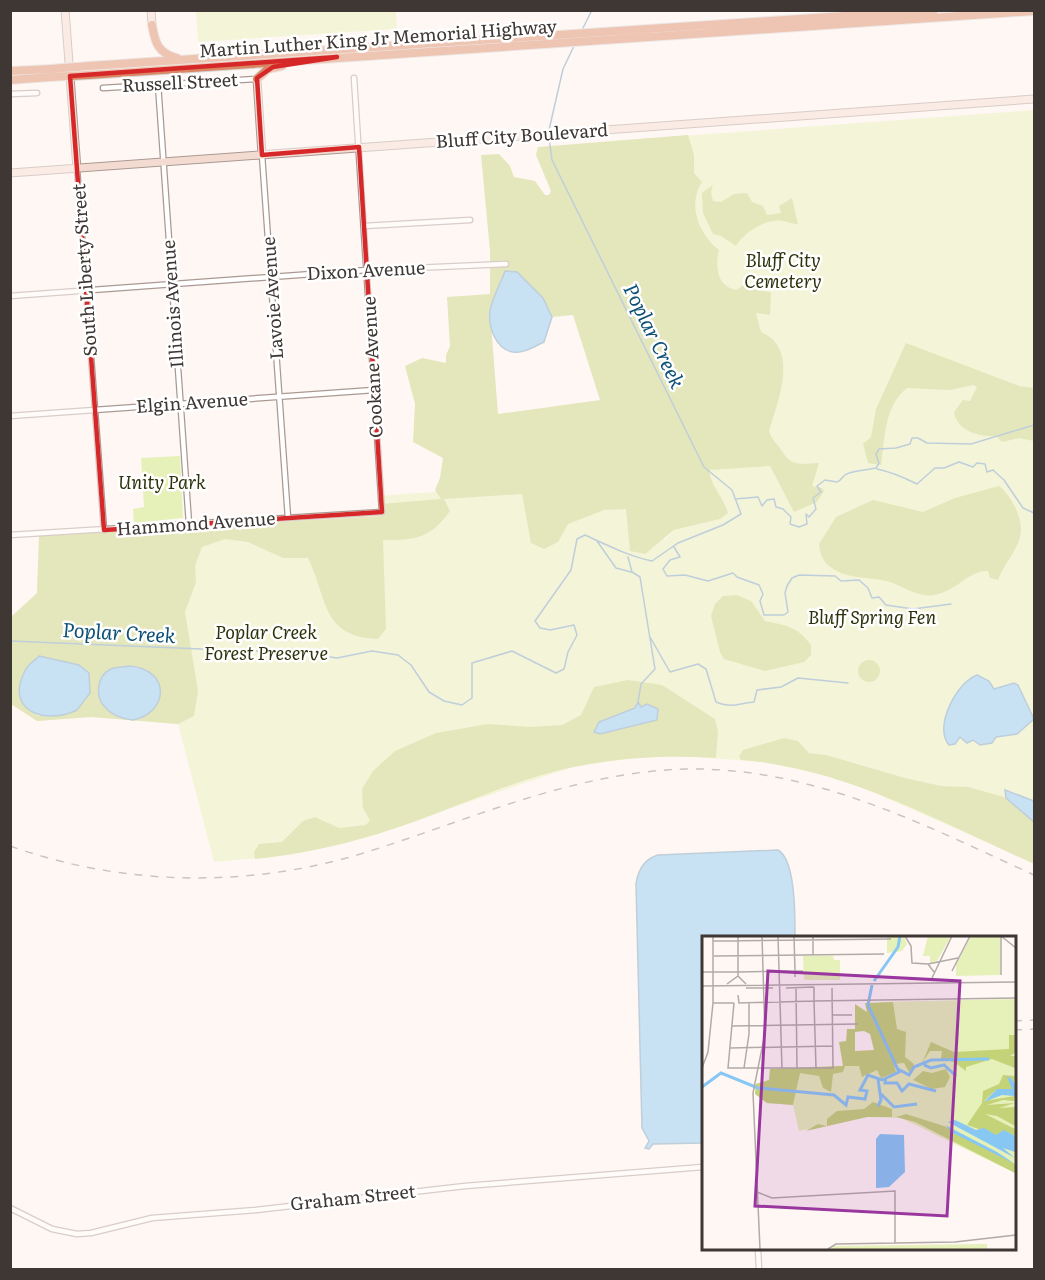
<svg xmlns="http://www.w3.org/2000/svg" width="1045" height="1280" font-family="Literata,serif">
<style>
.green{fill:#e6f0b9}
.forest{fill:#c4d278;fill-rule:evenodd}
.water{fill:#86c7f4;stroke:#709cba;stroke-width:1.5}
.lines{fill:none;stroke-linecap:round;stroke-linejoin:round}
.stream{stroke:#709cba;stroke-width:1.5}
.street-casing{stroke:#aa9992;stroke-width:7}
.secondary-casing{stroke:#aa9992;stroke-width:9}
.highway-casing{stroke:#d8d7d6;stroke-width:10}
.street{stroke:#fff;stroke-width:4.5}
.secondary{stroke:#f4dbd1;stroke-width:7}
.highway{stroke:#da8765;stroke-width:8}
.rail{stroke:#8c8582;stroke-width:1.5;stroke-dasharray:8 8;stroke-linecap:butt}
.highway-bridge-casing{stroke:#d8d7d6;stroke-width:10;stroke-linecap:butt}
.highway-bridge{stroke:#da8765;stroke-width:8}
.marked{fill:none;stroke:#d62828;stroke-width:4.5;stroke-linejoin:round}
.labels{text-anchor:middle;stroke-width:5;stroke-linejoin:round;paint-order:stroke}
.street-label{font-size:18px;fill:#3e3734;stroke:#fff}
.park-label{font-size:18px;font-style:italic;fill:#2e330c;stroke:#fff}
.water-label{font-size:20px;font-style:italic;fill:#0d5176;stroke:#fff}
.inset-river{fill:none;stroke:#86c7f4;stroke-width:3}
.inset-road{fill:none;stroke:#b2aaa7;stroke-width:1.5}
.view{fill:#99379e;fill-opacity:0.15;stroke:#99379e;stroke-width:3}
.inset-edge{fill:none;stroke:#3e3734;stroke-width:3}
</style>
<rect width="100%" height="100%" fill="#fff7f4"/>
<!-- green -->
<path class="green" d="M 196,11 L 396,11 L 397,29 L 198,42 Z
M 1034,110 L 1034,863 L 845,780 L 765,762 L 681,756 L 633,758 L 573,767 L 347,843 L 291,855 L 214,862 L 178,724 L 91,717 L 37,721 L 11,704 L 11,617 L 37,593 L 39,536 L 381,516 L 380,496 L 624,477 L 665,540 L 674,530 L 720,519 L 725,504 L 711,485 L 613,141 Z
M 180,456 L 183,518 L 134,523 L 133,509 L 144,507 L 141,458 Z"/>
<!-- forest -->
<path class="forest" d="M 688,135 L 694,155 L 694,173 L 702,182 C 687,205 699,234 719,250 C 715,267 717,286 736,290 L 747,283 L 756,290 L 771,292 L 770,315 L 756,313 L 761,332 C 800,348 778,401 769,431 C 772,441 777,443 782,451 C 791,467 801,464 819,463 L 812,486 L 822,488 L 824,491 L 817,502 L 794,512 L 770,466 L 709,470 C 711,487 723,496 728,513 L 720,519 L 674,530 L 645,554 L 630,551 L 626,509 L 604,510 L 568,524 L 558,542 L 544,549 L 531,543 L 522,494 L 444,499 L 450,511 C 430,539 415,540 383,540 L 386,629 L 378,639 C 321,637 328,599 308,558 L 283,558 L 248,542 L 225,539 L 202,547 L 195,566 L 196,582 L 185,612 L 198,691 L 194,716 L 178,724 L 91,717 L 37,721 L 11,704 L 11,617 L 37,593 L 39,536 L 381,516 L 381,504 L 441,499 L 435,490 L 440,478 L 443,458 L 413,442 L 415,404 L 405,366 L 422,358 L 446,363 L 446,355 L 450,346 L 447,297 L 490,294 L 490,251 L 481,155 L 499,154 L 510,166 L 514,177 L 535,181 L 545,195 L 549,195 L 551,191 L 536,155 L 538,147 ZM 543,298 L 552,317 L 573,315 L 600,400 L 498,414 L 490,311 ZM 41,658 L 60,660 L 86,700 L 72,712 L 38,716 L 28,710 L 27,666 ZM 130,666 L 146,669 L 159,693 C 157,702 154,706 147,712 C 127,730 113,707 99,692 C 100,672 111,669 130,666 Z
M 713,185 L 711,192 L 713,201 L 721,202 L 734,194 L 747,193 L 752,202 L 763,206 L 767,215 L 781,213 L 779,206 L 792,198 L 798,224 C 792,224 789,222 783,221 C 766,218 744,232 736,246 L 721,236 L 713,234 L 703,213 L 702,193 Z
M 906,343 L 1019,386 L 1034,388 L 1034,441 L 1019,438 L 1002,442 L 996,436 C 979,437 957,431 954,412 L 963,400 L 970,401 L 977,387 L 973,385 L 950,390 L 907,388 C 884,406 885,438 881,465 L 868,463 L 863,444 L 871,437 L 876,409 Z
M 999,486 C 1011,495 1025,521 1020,537 C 1016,552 1003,566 998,580 L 990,578 L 988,571 C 969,570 957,591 934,595 C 920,598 904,587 890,582 C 870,576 844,580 828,565 C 821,559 820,552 819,544 L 836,517 L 873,500 L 923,512 L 955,498 Z
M 737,595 L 751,601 L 765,621 C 786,625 798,627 811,645 L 811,655 L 804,662 L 765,671 L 724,659 L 720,652 L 711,616 L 715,604 L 723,596 Z
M858 671a11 11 0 1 1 22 0a11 11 0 1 1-22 0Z
M 628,680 L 662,685 L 715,719 L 718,732 L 716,758 C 671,755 624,757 579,766 C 515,778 455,809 393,829 C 348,844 302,854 255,859 L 254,852 L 259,844 L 282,842 L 303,821 L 315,817 L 339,828 L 366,825 L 370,820 L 363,808 L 362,789 L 373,771 L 395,751 L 436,733 L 488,724 L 529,727 L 562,725 L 581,715 L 594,687 ZM 638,703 L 657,720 L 600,734 L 599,722 L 635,708 Z
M 784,738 L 798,741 L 809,753 L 826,755 L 905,778 L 941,786 L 968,787 L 1004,797 L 1034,822 L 1034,864 C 940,822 845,768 741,760 L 739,757 L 743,750 Z"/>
<!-- water -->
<path class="water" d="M 505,271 L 517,272 L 543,298 L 552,317 L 544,342 C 535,346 523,354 513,352 C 495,349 488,326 490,311 C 492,298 501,283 505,271 Z
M 39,656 L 79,665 L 89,673 L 90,693 L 77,710 C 44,726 3,710 26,669 C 29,663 36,660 39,656 Z
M 130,666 C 172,670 168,713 133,720 C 123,719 111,715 104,706 C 95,696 97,675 111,669 C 116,667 124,667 130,666 Z
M 977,675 L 989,681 L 994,689 L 1014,683 L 1018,685 L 1034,719 L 1017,734 L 996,737 L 992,743 L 980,745 L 973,740 L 967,743 L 960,737 L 955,744 L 949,745 C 933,727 957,682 977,675 Z
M 638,702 L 641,707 L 647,704 L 658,709 L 657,720 L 600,734 L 594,732 L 599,722 L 635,708 Z
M 1005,790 L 1034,801 L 1034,822 L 1006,798 Z
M 778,850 C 796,860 795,918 795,938 L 703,938 L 703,1143 L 653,1144 L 649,1149 L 645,1148 L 649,1141 L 642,1128 L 636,884 C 638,870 644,859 658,855 Z"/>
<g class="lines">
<!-- stream -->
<path class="stream" d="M 583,28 L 592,10
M 549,130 L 563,69 L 574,46
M 877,469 C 892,472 903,477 917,484 L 935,468 L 944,468 L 959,462 L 973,467 L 977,463 L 985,464 L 987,472 L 993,470 L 1004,480 L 1023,508 L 1034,513
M 735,499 L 758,497 L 762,506 L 767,500 L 774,499 L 776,507 L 783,509 L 791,517 L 790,524 L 799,527 L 807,524 L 806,514 L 809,517 L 816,509 L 813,498 L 821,492 L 817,486 L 825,480 L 837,482 C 841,481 842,477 845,475 C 850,471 868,470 876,468 L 879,463 L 876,454 L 879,449 L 896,448 L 910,444 L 912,438 L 918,438 L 927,443 L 971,444 L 1034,425
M 597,541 L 616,568 L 631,572
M 674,547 L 680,557 L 670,560 L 663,569 L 667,576 L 685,575 L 708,581 L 733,573 L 737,577 L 759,585 L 763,594 L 760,601 L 764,615 L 784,615 L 788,612 L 785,593 L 787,586 L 792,578 L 799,575 L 835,576 L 841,581 L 859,580 L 868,588 L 872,598 L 879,597 L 886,605 L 913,609 L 951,604
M 628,557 L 632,572 L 640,577 L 655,669 L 641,684 L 638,702
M 650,637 L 670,672 L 698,664 L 706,669 L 716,702 C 735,709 737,703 754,702 L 757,690 L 781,687 L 798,678 L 848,683
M 10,641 L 301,653 L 337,658 L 372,651 L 398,655 L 411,665 L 429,692 L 444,701 L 462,705 L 472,698 L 472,663 L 512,651 L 556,673 L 564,669 L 568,652 L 577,635 L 574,625 L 550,630 L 540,628 L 535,621 L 571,570 L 577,539 L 585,535 C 607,545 628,556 652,561 L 678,543 L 723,525 L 741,514 L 732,490 L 704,467 L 552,160 L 549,138"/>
<!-- street casing -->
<g class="street-casing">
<path id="street" d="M 158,84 L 189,524
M 103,88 L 257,79
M 10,94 L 37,93
M 262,155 L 288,518
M 77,169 L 104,530
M 364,226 L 470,220
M 10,296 L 367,270 L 506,264
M 10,416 L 374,390
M 10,535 L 382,512 L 354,78
M 10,1208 L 52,1229 L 77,1234 L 91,1233 L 152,1218 L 256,1210 L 465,1186 L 703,1167
M 758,1248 L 759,1270"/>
</g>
<!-- secondary casing -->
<g class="secondary-casing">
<path id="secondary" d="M 65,10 L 77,169
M 151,10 L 152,25
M 257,79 L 262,155
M 10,173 L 1034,99"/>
</g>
<!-- highway casing -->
<g class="highway-casing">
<path id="highway" d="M 152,25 C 155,43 158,53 177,58
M 88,66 L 934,10
M 10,71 L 50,69
M 88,75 L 1034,11
M 257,79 L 268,69 L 282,66
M 10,80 L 51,77"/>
</g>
<!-- street -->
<use href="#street" class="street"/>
<!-- secondary -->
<use href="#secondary" class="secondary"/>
<!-- highway -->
<use href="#highway" class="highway"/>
<!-- rail -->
<path class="rail" d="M 10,846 C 125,887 252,888 367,852 C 472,819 574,772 686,769 C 813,767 922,824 1034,875
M 1014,1021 L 1034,1020
M 1014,1030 L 1034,1029"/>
<!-- highway-bridge casing -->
<g class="highway-bridge-casing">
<path id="highway-bridge" d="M 50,69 L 88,66
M 51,77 L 88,75"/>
</g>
<!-- highway-bridge -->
<use href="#highway-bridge" class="highway-bridge"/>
</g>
<!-- marked area -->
<path d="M0 0H1045V1280H0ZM 337,57 L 273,67 L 257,78 L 262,155 L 359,147 L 382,512 L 104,530 L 70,76 Z" fill="#fff7f4" fill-opacity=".55" fill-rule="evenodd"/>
<path class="marked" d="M 337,57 L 273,67 L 257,78 L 262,155 L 359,147 L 382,512 L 104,530 L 70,76 Z"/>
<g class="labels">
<!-- street labels -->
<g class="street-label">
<text transform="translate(378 39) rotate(-4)" y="6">Martin Luther King Jr Memorial Highway</text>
<text transform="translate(180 83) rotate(-3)" y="6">Russell Street</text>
<text transform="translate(522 136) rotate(-4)" y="6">Bluff City Boulevard</text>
<text transform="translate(85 270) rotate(-94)" y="6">South Liberty Street</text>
<text transform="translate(366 271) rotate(-3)" y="6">Dixon Avenue</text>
<text transform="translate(273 298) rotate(-94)" y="6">Lavoie Avenue</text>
<text transform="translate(173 304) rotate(-94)" y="6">Illinois Avenue</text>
<text transform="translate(373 367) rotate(-93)" y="6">Cookane Avenue</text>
<text transform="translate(192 403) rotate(-4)" y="6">Elgin Avenue</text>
<text transform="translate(196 524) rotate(-4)" y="6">Hammond Avenue</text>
<text transform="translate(353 1198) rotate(-6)" y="6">Graham Street</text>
</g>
<!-- park labels -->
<g class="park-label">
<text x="783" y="267">Bluff City<tspan x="783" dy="21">Cemetery</tspan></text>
<text x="162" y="489">Unity Park</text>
<text x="872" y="624">Bluff Spring Fen</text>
<text x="266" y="639">Poplar Creek<tspan x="266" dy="21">Forest Preserve</tspan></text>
</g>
<!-- water labels -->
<g class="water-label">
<text transform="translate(654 336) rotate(64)" y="7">Poplar Creek</text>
<text transform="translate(119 633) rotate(3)" y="7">Poplar Creek</text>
</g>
</g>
<!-- overview -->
<g transform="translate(702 936)">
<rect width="314" height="314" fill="#fff7f4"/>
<path d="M 185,0 L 202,0 L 205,8 L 200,15 L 185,17 ZM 226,0 L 249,0 L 235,25 L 228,27 L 228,20 L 221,20 ZM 269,0 L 298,1 L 298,39 L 254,40 L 254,29 ZM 101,20 L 131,20 L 132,24 L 138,24 L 138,44 L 102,44 ZM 313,63 L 313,237 L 199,182 L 165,181 L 97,195 L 91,169 L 65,167 L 53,158 L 54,148 L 67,144 L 68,133 L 176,128 L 184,138 L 194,136 L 177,66 ZM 285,308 L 285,313 L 131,313 L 131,310 Z" fill="#e6f0b9"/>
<path d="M 191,66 L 195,93 L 204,96 L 203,121 L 212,128 L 211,135 L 207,136 L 202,127 L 192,128 L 194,136 L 179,142 L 175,134 L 160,141 L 157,130 L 143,130 L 141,136 L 131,138 L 129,156 L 121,152 L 117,140 L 98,137 L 91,169 L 65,167 L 53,158 L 54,148 L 67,144 L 68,133 L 141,130 L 137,106 L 144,105 L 145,93 L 153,93 L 153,68 L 165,76 L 163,67 ZM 162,95 L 168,98 L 172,114 L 153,115 L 153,96 ZM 307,99 L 313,99 L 313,117 L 308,120 L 313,120 L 313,132 L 290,123 L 264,131 L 264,135 L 252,126 L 239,123 L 240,115 L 228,115 L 220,127 L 229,106 L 252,116 L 307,113 ZM 244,133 L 248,141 L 243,151 L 230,153 L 211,144 L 221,135 L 230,137 ZM 301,139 L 313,140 L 311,154 L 295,153 L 282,165 L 313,160 L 312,165 L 301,164 L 285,169 L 313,167 L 297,172 L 313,171 L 313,190 L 295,180 L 283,178 L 313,193 L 313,200 L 304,195 L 294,199 L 265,189 L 280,167 L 281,155 L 297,148 ZM 171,166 L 190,173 L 190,181 L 165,181 L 104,195 L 116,188 L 125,190 L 125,183 L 135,175 L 162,173 ZM 204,178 L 242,190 L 313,228 L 313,237 L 213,186 L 194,181 Z" fill="#c4d278" fill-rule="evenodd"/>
<path d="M 305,141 L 309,142 L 313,148 L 313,160 L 300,159 L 282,166 L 295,153 L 310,153 ZM 253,184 L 274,194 L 282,192 L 294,199 L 302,194 L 313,200 L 313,216 L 301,212 L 313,222 L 246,186 ZM 243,189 L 295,216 L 313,228 L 251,197 ZM 178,198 L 202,199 L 203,236 L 187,251 L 174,252 L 174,203 Z" fill="#86c7f4"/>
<path class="inset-river" d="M 172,45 L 196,11 L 198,0M 222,129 L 229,132 L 242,129 L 254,140M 196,133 L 207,139 L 212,131 L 229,124 L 287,123M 184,141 L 183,147 L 195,147 L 200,155 L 207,148 L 234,155M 176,143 L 179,164 L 176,170M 0,151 L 19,137 L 56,152 L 132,159 L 144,169 L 146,161 L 163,163 L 165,155 L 158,154 L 166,139 L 180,144 L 197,136 L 166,69 L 170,49M 179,158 L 192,171 L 215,168"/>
<path class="inset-road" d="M 60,0 L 62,67M 76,0 L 78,66M 92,0 L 93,35 L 101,35M 111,0 L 111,19M 203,0 L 209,10 L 210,27 L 226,28 L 232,36M 299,0 L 314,12M 11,5 L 189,3M 12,20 L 182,18M 226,28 L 256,22M 250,35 L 268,0M 0,36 L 36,36 L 36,0M 299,39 L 299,1M 36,40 L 36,36 L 93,35 L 93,41M 230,42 L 250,0M 25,48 L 36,40 L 44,48M 0,50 L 314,46M 44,52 L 71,52M 84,52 L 112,51M 94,52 L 95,133M 36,59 L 37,67 L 112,65 L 112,51M 78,66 L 80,133M 11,67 L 32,67M 32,67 L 26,132 L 131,132 L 130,52M 131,79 L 150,79M 30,90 L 156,88M 28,112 L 131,110M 0,132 L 6,116 L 11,67 L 11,0M 42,132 L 47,98 L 47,67M 114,132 L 112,65 L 314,62M 55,256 L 70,262 L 193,255 L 193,307M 58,313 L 51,157 L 63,97 L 62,67M 126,313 L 134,308 L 253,306 L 314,299"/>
<path class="view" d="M 66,35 L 258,45 L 245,280 L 53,270 Z"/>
<rect width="314" height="314" class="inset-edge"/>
</g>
<!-- border -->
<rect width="1045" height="1280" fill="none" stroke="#3e3734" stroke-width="24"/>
</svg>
